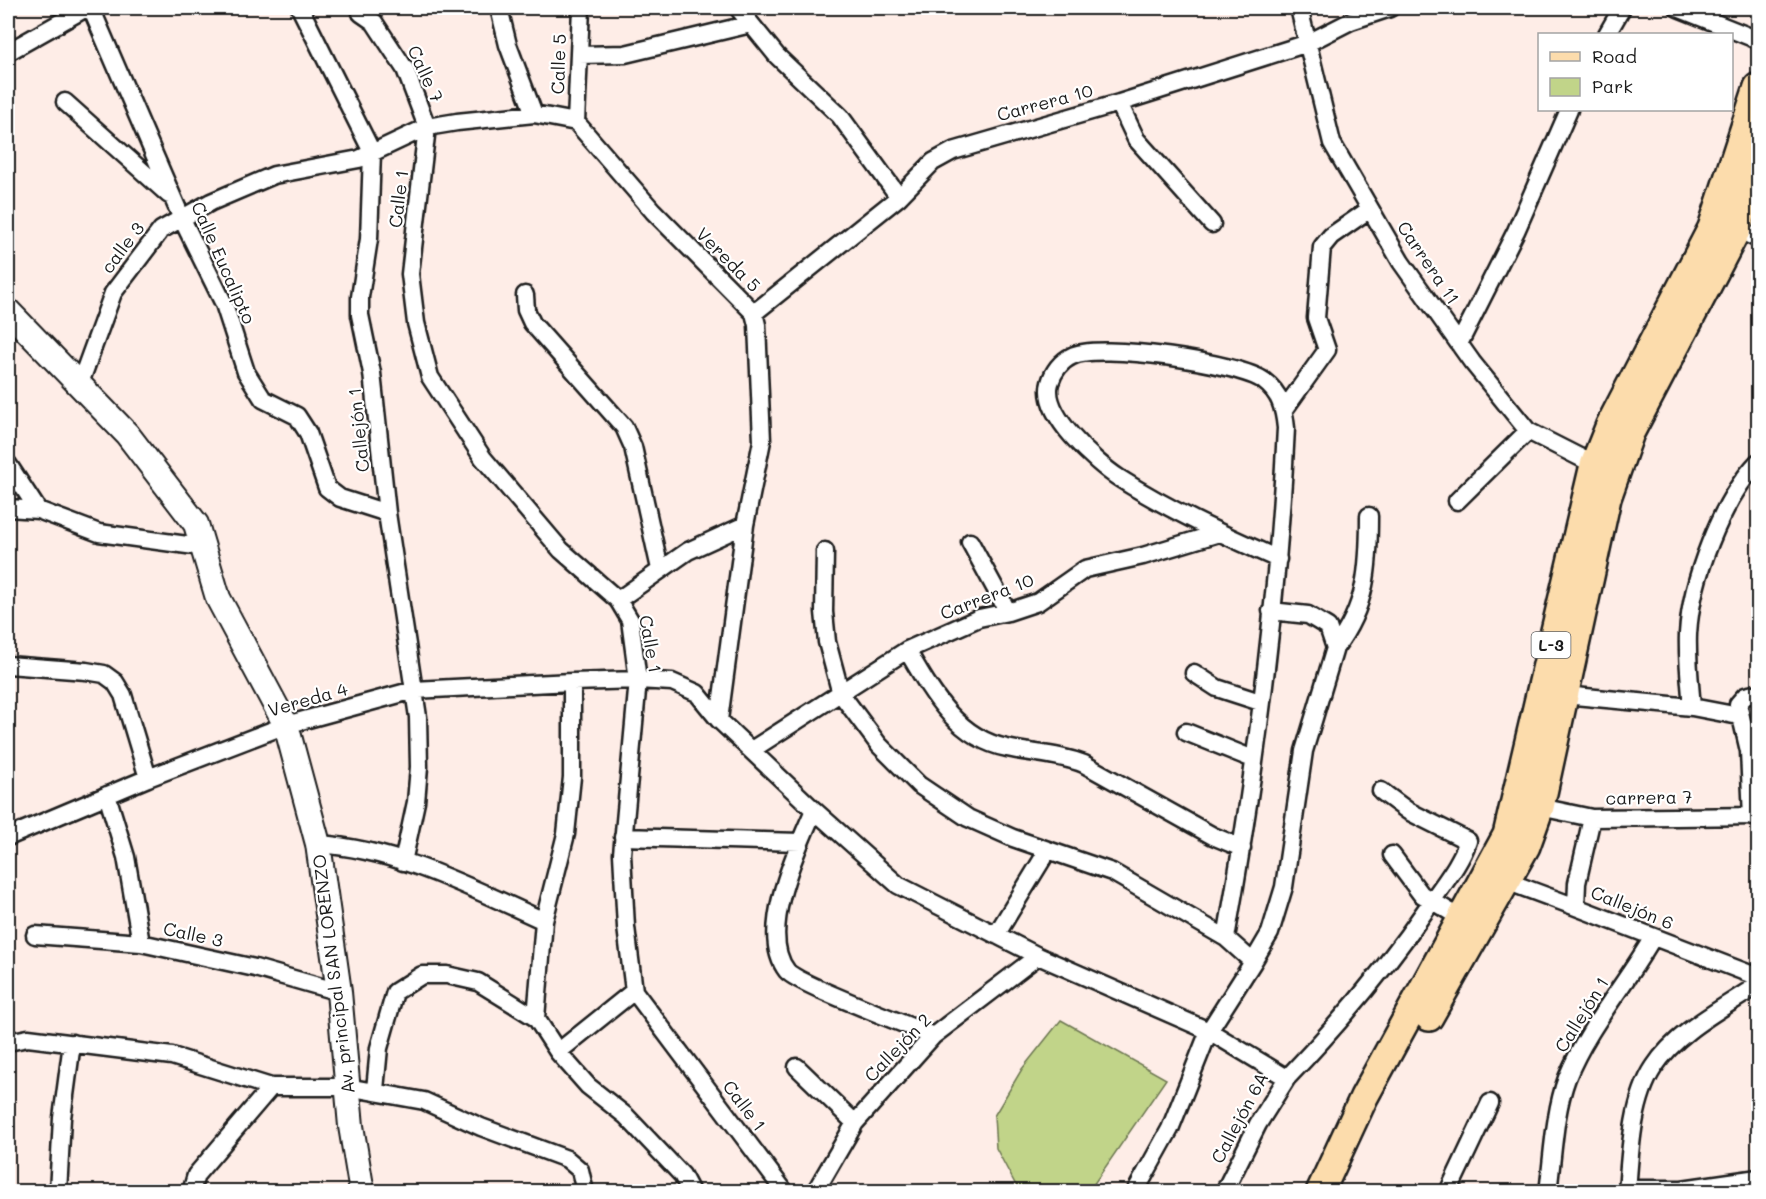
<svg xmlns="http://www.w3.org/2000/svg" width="1766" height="1199" font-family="Mali,sans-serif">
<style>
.green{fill:#c1d489;stroke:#6e7852;stroke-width:1.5}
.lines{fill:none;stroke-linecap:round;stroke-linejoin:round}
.minor-casing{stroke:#1c1c1c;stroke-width:21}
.secondary-casing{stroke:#1c1c1c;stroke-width:28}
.primary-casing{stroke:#1c1c1c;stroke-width:32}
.minor{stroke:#fff;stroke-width:16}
.secondary{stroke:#fff;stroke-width:24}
.primary{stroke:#fcdcac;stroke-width:27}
.labels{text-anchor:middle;stroke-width:4.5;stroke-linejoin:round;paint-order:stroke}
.shield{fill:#fff;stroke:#606060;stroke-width:1.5}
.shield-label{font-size:16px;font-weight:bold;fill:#1c1c1c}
.street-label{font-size:18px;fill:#1c1c1c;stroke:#fff}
</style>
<rect width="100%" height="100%" fill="#feede7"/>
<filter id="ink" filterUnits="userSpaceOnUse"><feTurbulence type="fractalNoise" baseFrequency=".0167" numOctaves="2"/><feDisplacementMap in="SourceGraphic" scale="12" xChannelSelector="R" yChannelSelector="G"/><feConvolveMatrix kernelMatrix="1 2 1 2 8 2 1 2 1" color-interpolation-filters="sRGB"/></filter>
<g filter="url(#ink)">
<!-- green -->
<path class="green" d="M 1061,1020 L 1166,1079 L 1089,1191 L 1019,1191 L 996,1148 L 994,1116 L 1022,1069 Z"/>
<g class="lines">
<!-- minor casing -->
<g class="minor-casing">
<path id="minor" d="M 91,8 L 182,219 L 224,304 L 246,372 L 263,399 L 297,416 L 308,433 L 327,488 L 340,498 L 387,513
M 300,8 L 372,152 L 369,239 L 360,297 L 360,315 L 372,373 L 387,513 L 418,717 L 419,767 L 416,802 L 403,862
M 499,8 L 508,45 L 534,114
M 738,8 L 777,56 L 840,116 L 899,197
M 1299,8 L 1332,143 L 1401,262 L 1472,362 L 1528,431 L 1601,468
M 1678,8 L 1758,40
M 361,13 L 374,22 L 405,69 L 427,127 L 410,274 L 416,323 L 430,377 L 483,458 L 561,550 L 618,600 L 630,620 L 638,680 L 622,854 L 626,927 L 634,991 L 785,1192
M 1607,34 L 1622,8
M 8,52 L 86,8
M 579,55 L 625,54 L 751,24
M 65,102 L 169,195
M 1119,103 L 1136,139 L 1212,224
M 576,122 L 581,8
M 1737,229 L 1758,239
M 525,295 L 526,310 L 532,323 L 624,427 L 633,447 L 660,569
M 754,313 L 899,197 L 933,162 L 953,151 L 1119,103 L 1308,43 L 1351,21 L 1390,8
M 1459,344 L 1516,231 L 1569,110
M 79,386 L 113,293 L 161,230 L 211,202 L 274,175 L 359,159 L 427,127 L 457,122 L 534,114 L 576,122 L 653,211 L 754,313 L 757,325 L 762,441 L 745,525 L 719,720
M 1284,410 L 1327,350 L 1316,318 L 1322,247 L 1331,236 L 1370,209
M 8,464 L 38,510 L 99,533 L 202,547
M 1457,501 L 1528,431
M 8,508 L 38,510
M 970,542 L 1008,612
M 825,551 L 824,612 L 827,642 L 841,694 L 879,745 L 919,785 L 968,818 L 1013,838 L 1112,872 L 1226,938 L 1253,962 L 1209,1031 L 1170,1129 L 1135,1192
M 618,600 L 688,551 L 745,525
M 1335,648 C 1367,606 1369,567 1369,516
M 907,650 C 931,691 956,738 1007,748 C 1034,754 1059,754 1084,764 L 1213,836 L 1242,848
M 8,665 L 86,671 L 104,674 L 115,682 L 123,695 L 148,778
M 1194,673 L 1217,688 L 1260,702
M 1564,695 L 1692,707
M 1739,716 L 1692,707 C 1690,683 1687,659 1688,634 C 1691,580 1721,501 1758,462
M 1186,732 L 1253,759
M 753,749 L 907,650 L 979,618 L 1008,612 L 1038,602 L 1085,569 L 1143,556 L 1219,533
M 107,795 L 126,857 L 141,943
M 1540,807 L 1592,818 L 1758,816
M 814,810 C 797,849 757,933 787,971 C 799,985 909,1025 933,1036
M 1752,817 L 1749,751 L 1738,704 L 1745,696 L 1758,693
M 1592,818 L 1577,883 L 1576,907 L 1758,977
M 8,837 L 148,778 L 286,725 L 414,690 L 572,682 L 638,680 L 672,682 L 697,693 L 719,720 L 814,810 L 898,885 L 1038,956 L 1209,1031 L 1287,1078 L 1258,1124 L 1224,1192
M 623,837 L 800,842
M 318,844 C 398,849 473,889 544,921
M 1392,855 L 1421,894 L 1462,919
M 1506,881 L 1576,907
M 35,935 L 141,943 L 255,968 L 339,992
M 996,935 L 1048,850
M 1226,938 C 1256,770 1278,599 1286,428 C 1284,408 1280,393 1264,381 C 1241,363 1097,342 1072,356 C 1061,361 1053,372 1050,383 C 1041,414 1096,463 1119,478 C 1169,510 1224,535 1278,559
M 1253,962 L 1270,933 L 1284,887 L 1304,751 L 1335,648 L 1328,627 L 1308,615 L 1271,611
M 536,1018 L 544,921 L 566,834 L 572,777 L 572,682
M 8,1042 L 28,1038 L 172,1056 L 271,1087 L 347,1087 L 424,1101 L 481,1127 L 567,1159 L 580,1170 L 585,1192
M 558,1052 L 634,991
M 797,1067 L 855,1123
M 1287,1078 C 1340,1023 1387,967 1430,904 C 1444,883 1460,864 1468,841 L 1408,811 L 1381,791
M 375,1090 L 379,1048 L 395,992 L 422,975 L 447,975 L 478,982 L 536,1018 L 558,1052 L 588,1086 L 626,1116 L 682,1175 L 691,1192
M 1628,1189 L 1682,1189 L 1758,1178
M 58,1192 L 62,1118 L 72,1043
M 191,1192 L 196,1175 L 271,1087
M 815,1192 L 855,1123 L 933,1036 L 1038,956
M 1448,1192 L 1490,1103
M 1548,1192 C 1553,1155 1554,1113 1567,1078 C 1587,1028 1626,984 1653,937
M 1627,1192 C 1630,1152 1632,1100 1654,1067 C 1676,1033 1718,1011 1750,990 L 1758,981"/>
</g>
<!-- secondary casing -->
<g class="secondary-casing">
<path id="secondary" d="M 8,311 L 127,434 L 196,524 L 218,598 L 286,725 L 318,844 L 339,992 L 351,1126 L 362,1192"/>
</g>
<!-- primary casing -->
<g class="primary-casing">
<path id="primary" d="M 1429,1017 L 1526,846 L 1540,807 L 1607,498 L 1630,433 L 1737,229 L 1758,168
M 1320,1192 L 1364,1097 L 1507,835 L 1594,465 L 1610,425 L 1712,228 L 1758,87"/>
</g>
<!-- minor -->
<use href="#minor" class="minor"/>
<!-- secondary -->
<use href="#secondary" class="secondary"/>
<!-- primary -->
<use href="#primary" class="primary"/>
</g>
</g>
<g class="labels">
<!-- shield labels -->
<rect class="shield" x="1531.5" y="632" width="39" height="26" rx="4.5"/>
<g class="shield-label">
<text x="1551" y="651">L-3</text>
</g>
<!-- street labels -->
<g class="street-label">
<text transform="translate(559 64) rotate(-88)" y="6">Calle 5</text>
<text transform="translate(425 74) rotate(65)" y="6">Calle 7</text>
<text transform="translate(1045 103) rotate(-15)" y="6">Carrera 10</text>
<text transform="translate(399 199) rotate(-83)" y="6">Calle 1</text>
<text transform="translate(123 248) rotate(-53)" y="6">calle 3</text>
<text transform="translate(728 260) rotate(45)" y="6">Vereda 5</text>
<text transform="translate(223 263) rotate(66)" y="6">Calle Eucalipto</text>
<text transform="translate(1428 263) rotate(56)" y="6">Carrera 11</text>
<text transform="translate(359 430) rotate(-96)" y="6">Callejón 1</text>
<text transform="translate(987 597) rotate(-21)" y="6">Carrera 10</text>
<text transform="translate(650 644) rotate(80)" y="6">Calle 1</text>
<text transform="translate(308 700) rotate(-16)" y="6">Vereda 4</text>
<text transform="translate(1649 798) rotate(-1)" y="6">carrera 7</text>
<text transform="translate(1632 908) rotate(22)" y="6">Callejón 6</text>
<text transform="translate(193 935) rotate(12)" y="6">Calle 3</text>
<text transform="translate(334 974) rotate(-97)" y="6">Av. principal SAN LORENZO</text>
<text transform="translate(1582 1015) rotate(-58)" y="6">Callejón 1</text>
<text transform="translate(898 1048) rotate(-46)" y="6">Callejón 2</text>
<text transform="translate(744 1106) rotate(53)" y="6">Calle 1</text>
<text transform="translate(1240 1118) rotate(-62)" y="6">Callejón 6A</text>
</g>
</g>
<!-- margin -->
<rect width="1766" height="1199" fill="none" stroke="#fff" stroke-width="30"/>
<rect x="15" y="15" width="1736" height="1169" fill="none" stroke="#1c1c1c" stroke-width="2" filter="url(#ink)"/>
<!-- legend -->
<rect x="1538" y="33" width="195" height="78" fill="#ffffff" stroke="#a4a4a4" stroke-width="1.5"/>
<rect x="1550" y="52" width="30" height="9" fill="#fcdcac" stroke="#a4a4a4" stroke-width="1.5"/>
<text x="1592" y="63" font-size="18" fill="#1c1c1c">Road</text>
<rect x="1550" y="78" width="30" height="18" fill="#c1d489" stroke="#a4a4a4" stroke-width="1.5"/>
<text x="1592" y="93" font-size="18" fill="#1c1c1c">Park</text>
</svg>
